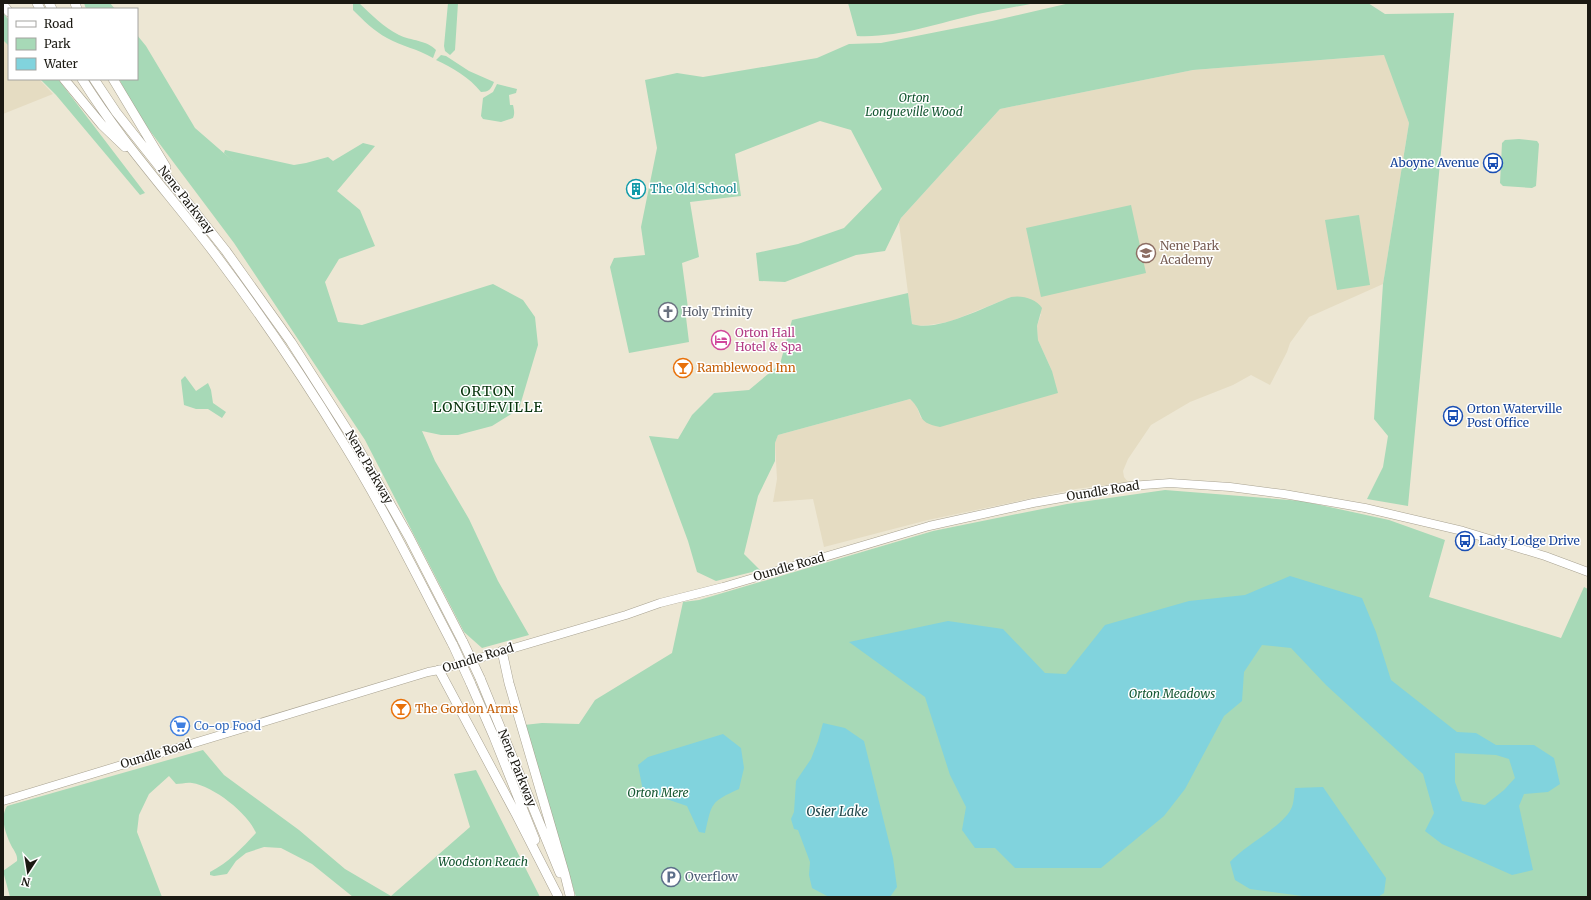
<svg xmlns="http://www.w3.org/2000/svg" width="1591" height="900" font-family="Merriweather,serif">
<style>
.built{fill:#e5dcc2}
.green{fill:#a7d9b7}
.water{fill:#81d3dd;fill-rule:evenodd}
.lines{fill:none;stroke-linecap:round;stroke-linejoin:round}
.major-casing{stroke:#a8a291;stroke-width:9}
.highway-casing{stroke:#a8a291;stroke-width:10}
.major{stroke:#fff;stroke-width:8}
.highway{stroke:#fff;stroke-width:9}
.highway-bridge-casing{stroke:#a8a291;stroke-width:10;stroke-linecap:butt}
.highway-bridge{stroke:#fff;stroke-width:9}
.labels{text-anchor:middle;stroke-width:3;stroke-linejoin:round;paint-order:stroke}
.park-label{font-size:12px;font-style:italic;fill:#155732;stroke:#fff}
.transit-label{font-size:12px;fill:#164399;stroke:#fff;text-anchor:start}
.culture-label{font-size:12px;fill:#0d838f;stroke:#fff;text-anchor:start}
.street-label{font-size:12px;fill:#1b1912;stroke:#fff}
.education-label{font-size:12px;fill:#785e54;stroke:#fff;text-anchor:start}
.worship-label{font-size:12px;fill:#5b616d;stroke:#fff;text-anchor:start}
.hotel-label{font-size:12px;fill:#b23c85;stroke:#fff;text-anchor:start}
.food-label{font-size:12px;fill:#c56008;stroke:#fff;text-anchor:start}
.shop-label{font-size:12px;fill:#366cbe;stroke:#fff;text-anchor:start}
.service-label{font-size:12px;fill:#4e5e75;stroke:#fff;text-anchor:start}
.water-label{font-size:13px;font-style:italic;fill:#1d4448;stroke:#fff}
.quarter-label{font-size:14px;letter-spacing:1px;fill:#07330c;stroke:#fff}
</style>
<rect width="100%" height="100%" fill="#ede7d4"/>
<!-- built -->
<path class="built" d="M 3,39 L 9,46 L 9,79 L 39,79 L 53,94 L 3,114 Z
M 1385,55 L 1409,123 L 1383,284 L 1309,317 L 1290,343 L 1287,352 L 1270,385 L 1251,375 L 1233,385 L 1190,402 L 1151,425 L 1128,459 L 1123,471 L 1124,477 L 1128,482 L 1076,489 L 928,520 L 824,547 L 813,499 L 773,502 L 777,479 L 775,443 L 778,435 L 910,399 L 916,405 L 921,418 L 1052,371 L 1038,340 L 1037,326 L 1041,314 L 1011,297 L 949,322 L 929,325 L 917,326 L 912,324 L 899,223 L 901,218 L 1000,109 L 1193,70 Z"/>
<!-- green -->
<path class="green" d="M 84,3 L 110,3 L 115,9 L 86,9 Z
M 353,3 L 359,3 C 372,15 383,27 399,35 C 411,41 427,40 436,50 L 433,58 C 418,49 401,46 387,38 C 374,31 363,20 353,10 Z
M 448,3 L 458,3 L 455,50 L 450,55 L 445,51 L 444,46 Z
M 848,3 L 1035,3 C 1016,7 997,10 978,14 C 938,23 898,38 857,36 Z
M 1070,3 L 1368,3 L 1385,14 L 1454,13 L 1408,506 L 1367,499 L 1383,467 L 1388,436 L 1374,419 L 1383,284 L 1409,123 L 1384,55 L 1193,70 L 1000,109 L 901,218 L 885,251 L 856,255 L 785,282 L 759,281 L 756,253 L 798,244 L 844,228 L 882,189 L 851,130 L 820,121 L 735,154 L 741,196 L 690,202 L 699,257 L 682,263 L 688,308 L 685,309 L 689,342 L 629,353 L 610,267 L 614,258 L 645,255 L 641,227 L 657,148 L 645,80 L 677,73 L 703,77 L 817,58 L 849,44 L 881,43 L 992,21 Z
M 3,13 L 9,20 L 9,46 L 3,40 Z
M 137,35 L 146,46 L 195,128 L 233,161 L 224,153 L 225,150 L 294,165 L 306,163 L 328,157 L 333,161 L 363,143 L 375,146 L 337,191 L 360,210 L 375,246 L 339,259 L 325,282 L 338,322 L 362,325 L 493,284 L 523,300 L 535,317 L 538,345 L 519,409 L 492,426 L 458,435 L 441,435 L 422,431 L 435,461 L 469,519 L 498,581 L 529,635 L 482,648 L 464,632 L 365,440 L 234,243 L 138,115 L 119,79 L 137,79 Z
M 441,55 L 446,56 L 469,71 L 494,82 C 491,89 489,92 481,92 C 469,77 453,68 436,60 Z
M 40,79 L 58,79 L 145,193 L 140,195 L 56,95 Z
M 497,84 L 517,89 L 516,93 L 509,95 L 510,105 L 513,105 C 514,110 515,113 513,118 L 501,122 L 483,119 L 481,116 L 483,98 L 493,92 Z
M 1519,139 L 1537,141 L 1539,144 L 1536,186 L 1532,188 L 1503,186 L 1500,183 L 1502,143 L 1505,140 Z
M 1131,205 L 1146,273 L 1041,297 L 1026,228 Z
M 1359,215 L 1370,285 L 1337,290 L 1325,220 Z
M 908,293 L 912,324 C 936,333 987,306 1011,297 C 1023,295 1036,299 1042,308 L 1037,326 L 1038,340 L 1052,371 L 1058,393 L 940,427 C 914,422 926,414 910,399 L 778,435 L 775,443 L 775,461 L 758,496 L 744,554 L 760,570 L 716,581 L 697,572 L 688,541 L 649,436 L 678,439 L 692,415 L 714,393 L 749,390 L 780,364 L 792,320 Z
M 185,376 L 196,391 L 208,383 L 211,390 L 213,403 L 226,412 L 222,418 L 208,409 L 196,409 L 184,405 L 181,380 Z
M 1165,490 L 1302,501 L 1389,520 L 1445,540 L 1429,597 L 1561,638 L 1584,587 L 1588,589 L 1588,897 L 576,897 L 524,725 L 542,723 L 579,724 L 595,700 L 672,653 L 683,602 L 699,600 L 933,531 L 1067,504 Z
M 203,750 L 224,775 L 299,830 L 345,869 L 391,896 L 470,827 L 454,774 L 476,770 L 540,897 L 353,897 L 312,864 L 281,848 L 264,847 L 246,853 L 236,861 L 227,874 L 214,876 L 210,875 L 210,872 C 228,863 242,848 256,833 C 248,813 213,786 192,783 C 187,782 181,784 176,784 L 169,776 L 149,794 L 139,815 L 137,832 L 162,897 L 10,897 L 3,871 L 17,861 C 18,854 13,850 10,843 C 5,832 0,817 7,806 Z"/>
<!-- water -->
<path class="water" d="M 1290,576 L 1362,598 L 1376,632 L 1391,680 L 1457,732 L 1476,733 L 1496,745 L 1534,745 L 1554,758 L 1560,784 L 1548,792 L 1524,794 L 1519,806 L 1533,870 L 1512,875 L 1442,844 L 1425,831 L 1434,813 L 1423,774 L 1326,685 L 1291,648 L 1262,645 L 1244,672 L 1242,701 L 1224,716 L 1185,789 L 1164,816 L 1101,868 L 1015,868 L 995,848 L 975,848 L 962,830 L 966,807 L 950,775 L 925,697 L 849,642 L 948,621 L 1003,629 L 1045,673 L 1066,674 L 1105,625 L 1189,601 L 1245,595 ZM 1455,753 L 1496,755 L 1509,759 L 1515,778 L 1504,790 L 1485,805 L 1462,801 L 1455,782 Z
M 823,723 L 845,728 L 864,741 L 893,858 L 897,887 L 890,897 L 829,897 L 812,888 L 809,875 L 810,862 L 798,830 L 794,829 L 791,819 L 794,812 L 796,781 L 811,759 L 818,741 Z
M 723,734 L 741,748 L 744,768 L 739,789 C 710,802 712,803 705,833 L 699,832 L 687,806 L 643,791 L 638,765 L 648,757 Z
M 1323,787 L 1386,878 L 1384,893 L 1378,897 L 1310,897 L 1250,889 L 1235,880 L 1230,862 C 1245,845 1282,827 1291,809 C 1294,804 1294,794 1295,788 Z"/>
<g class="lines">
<!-- major casing -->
<g class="major-casing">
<path id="major" d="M 3,801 L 428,672 L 439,670 L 626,615 L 660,603 L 723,587 L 929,526 L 1033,503 L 1130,486 L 1170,483 L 1230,487 L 1284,494 L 1365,508 L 1463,531 L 1545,556 L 1588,572"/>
</g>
<!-- highway casing -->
<g class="highway-casing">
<path id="highway" d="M 37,3 L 40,9
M 49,3 L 52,9
M 75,3 L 77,9
M 3,5 L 9,12
M 64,79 L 102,125 L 125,147
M 82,79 C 122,143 173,198 218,258 C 263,318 305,380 344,444 C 384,509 418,578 453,645
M 94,79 L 116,112 L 226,251 L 291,342 L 353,439 L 409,537 L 463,642
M 113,79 L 166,167
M 502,651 L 509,683 L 565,875 L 570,895
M 439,670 L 516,814 L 558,896
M 480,678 L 560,873
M 470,682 L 494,737 L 535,840"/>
</g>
<!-- major -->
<use href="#major" class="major"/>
<!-- highway -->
<use href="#highway" class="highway"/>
<!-- highway-bridge casing -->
<g class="highway-bridge-casing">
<path id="highway-bridge" d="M 463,642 L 480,678
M 453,645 L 470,682"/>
</g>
<!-- highway-bridge -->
<use href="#highway-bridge" class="highway-bridge"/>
</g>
<!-- icons -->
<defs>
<g id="bus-ring" transform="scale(1)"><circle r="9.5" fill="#fff" stroke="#1a4fb4" stroke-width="1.5"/><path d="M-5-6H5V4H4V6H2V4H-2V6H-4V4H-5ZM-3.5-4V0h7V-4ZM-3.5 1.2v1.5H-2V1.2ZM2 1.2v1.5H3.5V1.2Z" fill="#1a4fb4"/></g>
<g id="building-ring" transform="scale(1)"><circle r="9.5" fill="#fff" stroke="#0f9aa8" stroke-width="1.5"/><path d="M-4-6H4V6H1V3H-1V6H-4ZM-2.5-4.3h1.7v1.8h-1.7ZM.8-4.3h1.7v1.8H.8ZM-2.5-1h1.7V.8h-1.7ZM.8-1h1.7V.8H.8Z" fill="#0f9aa8"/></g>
<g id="school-ring" transform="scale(1)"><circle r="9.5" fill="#fff" stroke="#8d6e63" stroke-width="1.5"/><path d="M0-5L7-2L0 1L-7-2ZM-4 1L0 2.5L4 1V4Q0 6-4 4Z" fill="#8d6e63"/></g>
<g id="church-ring" transform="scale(1)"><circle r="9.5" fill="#fff" stroke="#6b7280" stroke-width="1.5"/><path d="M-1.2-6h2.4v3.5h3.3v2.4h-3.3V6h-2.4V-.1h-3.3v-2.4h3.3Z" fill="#6b7280"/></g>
<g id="hotel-ring" transform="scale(1)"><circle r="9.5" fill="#fff" stroke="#d1479c" stroke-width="1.5"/><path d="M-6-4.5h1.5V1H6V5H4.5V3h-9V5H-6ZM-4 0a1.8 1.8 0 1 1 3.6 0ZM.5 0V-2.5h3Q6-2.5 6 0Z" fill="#d1479c"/></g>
<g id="bar-ring" transform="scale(1)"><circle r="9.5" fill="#fff" stroke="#e8710a" stroke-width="1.5"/><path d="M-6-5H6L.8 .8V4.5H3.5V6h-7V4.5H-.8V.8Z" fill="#e8710a"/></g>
<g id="supermarket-ring" transform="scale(1)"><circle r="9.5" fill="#fff" stroke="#3f7fe0" stroke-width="1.5"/><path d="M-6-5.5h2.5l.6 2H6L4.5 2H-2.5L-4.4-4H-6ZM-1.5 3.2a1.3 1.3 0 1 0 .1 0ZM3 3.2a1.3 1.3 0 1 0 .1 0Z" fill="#3f7fe0"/></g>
<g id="parking-ring" transform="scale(1)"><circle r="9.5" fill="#fff" stroke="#5c6f8a" stroke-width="1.5"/><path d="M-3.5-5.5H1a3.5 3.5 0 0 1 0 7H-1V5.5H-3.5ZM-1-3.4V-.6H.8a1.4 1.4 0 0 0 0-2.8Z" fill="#5c6f8a"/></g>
</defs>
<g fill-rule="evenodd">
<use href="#bus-ring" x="1493" y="163"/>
<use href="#building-ring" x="636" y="189"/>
<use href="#school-ring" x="1146" y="253"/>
<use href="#church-ring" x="668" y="312"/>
<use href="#hotel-ring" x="721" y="340"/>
<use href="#bar-ring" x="683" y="368"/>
<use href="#bus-ring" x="1453" y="416"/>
<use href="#bus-ring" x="1465" y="541"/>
<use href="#bar-ring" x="401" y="709"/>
<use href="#supermarket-ring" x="180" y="726"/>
<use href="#parking-ring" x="671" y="877"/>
</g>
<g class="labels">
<!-- park labels -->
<g class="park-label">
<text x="914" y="102">Orton<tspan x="914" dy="14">Longueville Wood</tspan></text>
<text x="1172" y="698">Orton Meadows</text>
<text x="658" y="797">Orton Mere</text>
<text x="483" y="866">Woodston Reach</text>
</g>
<!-- transit labels -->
<g class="transit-label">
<text x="1479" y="167" text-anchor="end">Aboyne Avenue</text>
<text x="1467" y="413">Orton Waterville<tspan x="1467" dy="14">Post Office</tspan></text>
<text x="1479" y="545">Lady Lodge Drive</text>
</g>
<!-- culture labels -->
<g class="culture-label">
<text x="650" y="193">The Old School</text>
</g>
<!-- street labels -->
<g class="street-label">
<text transform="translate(186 200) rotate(52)" y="4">Nene Parkway</text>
<text transform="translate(369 467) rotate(60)" y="4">Nene Parkway</text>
<text transform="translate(1103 491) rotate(-9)" y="4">Oundle Road</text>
<text transform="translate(789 567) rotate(-16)" y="4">Oundle Road</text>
<text transform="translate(478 658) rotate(-17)" y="4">Oundle Road</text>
<text transform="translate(156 754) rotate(-17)" y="4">Oundle Road</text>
<text transform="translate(517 768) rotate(68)" y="4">Nene Parkway</text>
</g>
<!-- education labels -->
<g class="education-label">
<text x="1160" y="250">Nene Park<tspan x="1160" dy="14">Academy</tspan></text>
</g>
<!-- worship labels -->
<g class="worship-label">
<text x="682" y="316">Holy Trinity</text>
</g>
<!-- hotel labels -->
<g class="hotel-label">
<text x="735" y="337">Orton Hall<tspan x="735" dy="14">Hotel &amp; Spa</tspan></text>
</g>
<!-- food labels -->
<g class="food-label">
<text x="697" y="372">Ramblewood Inn</text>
<text x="415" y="713">The Gordon Arms</text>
</g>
<!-- shop labels -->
<g class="shop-label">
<text x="194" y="730">Co-op Food</text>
</g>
<!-- service labels -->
<g class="service-label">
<text x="685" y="881">Overflow</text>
</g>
<!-- water labels -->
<g class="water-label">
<text x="837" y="816">Osier Lake</text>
</g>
<!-- quarter labels -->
<g class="quarter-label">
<text x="488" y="396">ORTON<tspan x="488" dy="16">LONGUEVILLE</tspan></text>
</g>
</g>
<!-- border -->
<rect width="1591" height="900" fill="none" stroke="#1b1912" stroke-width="8"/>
<!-- legend -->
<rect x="8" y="8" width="130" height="72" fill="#ffffff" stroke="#a4a3a0"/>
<rect x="16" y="21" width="20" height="6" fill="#ffffff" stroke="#a4a3a0"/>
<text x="44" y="28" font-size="12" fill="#1b1912">Road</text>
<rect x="16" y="38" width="20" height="12" fill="#a7d9b7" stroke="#a4a3a0"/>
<text x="44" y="48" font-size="12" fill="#1b1912">Park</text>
<rect x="16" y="58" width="20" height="12" fill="#81d3dd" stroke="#a4a3a0"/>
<text x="44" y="68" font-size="12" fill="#1b1912">Water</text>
<!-- north arrow -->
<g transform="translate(28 872) rotate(192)" stroke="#ffffff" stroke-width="3" paint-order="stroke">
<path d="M0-3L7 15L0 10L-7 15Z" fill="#1b1912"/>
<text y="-6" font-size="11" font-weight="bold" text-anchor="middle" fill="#1b1912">N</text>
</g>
</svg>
